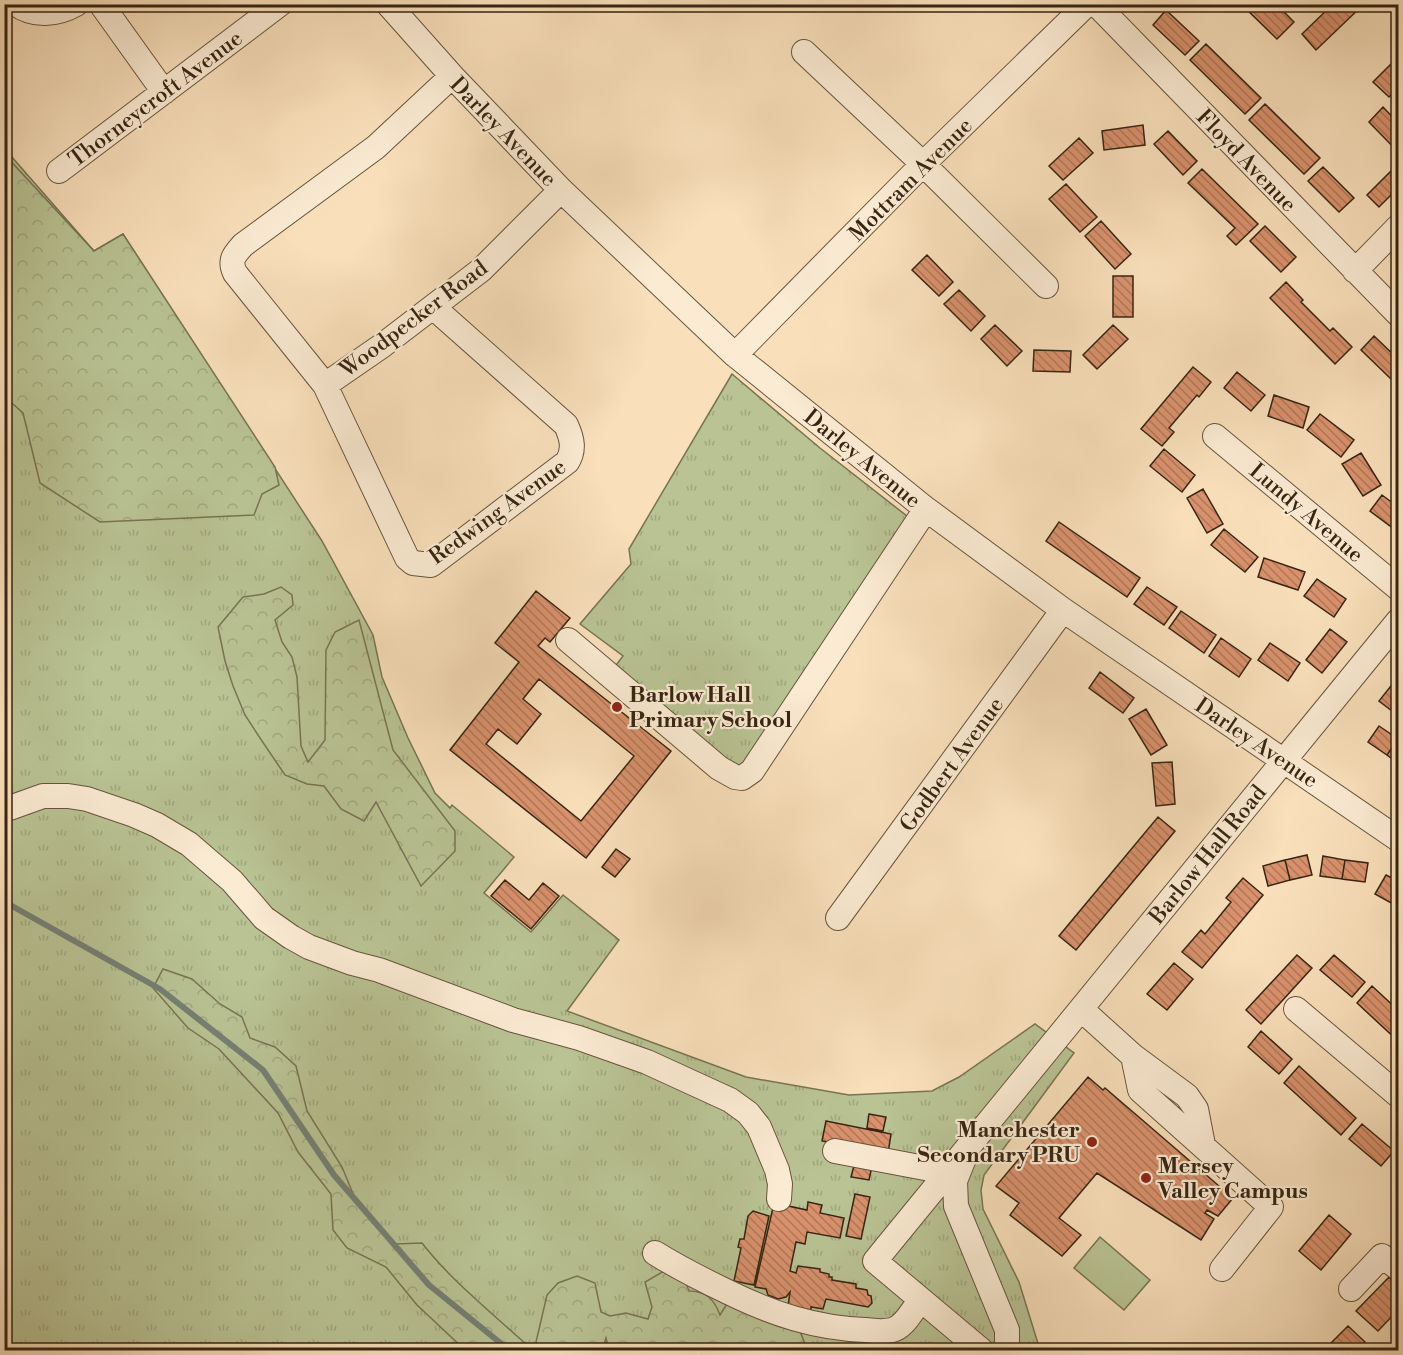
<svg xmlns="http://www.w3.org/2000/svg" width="1403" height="1355" font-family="'Libre Bodoni',serif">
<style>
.grass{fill:url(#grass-tufts);stroke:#787453;stroke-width:1.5}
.forest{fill:url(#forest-crowns);stroke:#787453;stroke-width:1.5}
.garden{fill:#b9c394;stroke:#787453;stroke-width:1.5}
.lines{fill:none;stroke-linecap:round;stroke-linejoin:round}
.stream{stroke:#758073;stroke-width:6}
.building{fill:url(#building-back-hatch);stroke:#372512;stroke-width:1.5;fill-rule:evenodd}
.minor-casing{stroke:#68543c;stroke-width:26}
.minor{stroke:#fbebd3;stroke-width:24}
.poi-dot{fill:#8f2418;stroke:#fbebd3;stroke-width:2}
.labels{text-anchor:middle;stroke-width:4.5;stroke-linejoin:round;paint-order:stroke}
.street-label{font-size:22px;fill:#372512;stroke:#fbebd3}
.poi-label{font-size:22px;font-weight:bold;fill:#372512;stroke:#fbebd3;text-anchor:start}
</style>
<defs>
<pattern id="grass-tufts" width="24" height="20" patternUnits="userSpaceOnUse" patternTransform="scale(1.5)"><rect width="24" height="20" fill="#b9c394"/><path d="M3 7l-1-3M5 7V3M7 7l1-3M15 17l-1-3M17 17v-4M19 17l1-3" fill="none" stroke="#a0a77f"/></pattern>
<pattern id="forest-crowns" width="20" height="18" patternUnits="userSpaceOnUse" patternTransform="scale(1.5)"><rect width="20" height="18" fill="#b9c394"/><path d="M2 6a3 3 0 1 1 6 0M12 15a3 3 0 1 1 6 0" fill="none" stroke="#a0a77f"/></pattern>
<pattern id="building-back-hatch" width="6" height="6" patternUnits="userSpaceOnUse" patternTransform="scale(1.5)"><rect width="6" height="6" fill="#d9926d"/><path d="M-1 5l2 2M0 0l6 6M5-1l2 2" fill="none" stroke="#b17758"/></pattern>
</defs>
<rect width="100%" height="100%" fill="#f9e0bb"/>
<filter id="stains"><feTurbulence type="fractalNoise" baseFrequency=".00333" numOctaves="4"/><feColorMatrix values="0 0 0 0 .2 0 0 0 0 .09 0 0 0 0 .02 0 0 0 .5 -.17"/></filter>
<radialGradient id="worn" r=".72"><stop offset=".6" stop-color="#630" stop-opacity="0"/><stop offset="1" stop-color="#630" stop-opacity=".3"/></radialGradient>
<!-- grass -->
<path class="grass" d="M 4,148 L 94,251 L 123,234 L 322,541 L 373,635 L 382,677 L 408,738 L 435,793 L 450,808 L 452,805 L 514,857 L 484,893 L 531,932 L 563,895 L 619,940 L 567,1011 L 746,1077 L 849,1095 L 932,1091 L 959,1077 L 1035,1024 L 1074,1053 L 984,1175 L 981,1190 L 983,1209 L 1019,1282 L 1040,1350 L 5,1350 Z
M 732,374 L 820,448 L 912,520 L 746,767 L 737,770 L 614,668 L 623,656 L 580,624 L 631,564 L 629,549 Z"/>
<!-- forest -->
<path class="forest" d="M 4,154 L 94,251 L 123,234 L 275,467 L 279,485 L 262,494 L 254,515 L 100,522 L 40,483 L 23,413 L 5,397 Z
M 281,587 L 292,595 L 293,605 L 275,620 L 282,642 L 292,657 L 297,677 L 301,746 L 308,762 L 325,740 L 326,650 L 335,632 L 359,620 L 393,750 L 455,831 L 455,851 L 421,886 L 376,802 L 364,821 L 341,809 L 324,786 L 307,784 L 285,775 L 262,741 L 245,715 L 233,686 L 225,661 L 218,627 L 243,597 L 264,594 Z
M 163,969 L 192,979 L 220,1004 L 242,1017 L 250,1038 L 275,1047 L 296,1066 L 307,1111 L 342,1167 L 354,1196 L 395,1244 L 422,1243 C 453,1283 495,1315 532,1350 L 465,1350 L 417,1305 L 386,1267 L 347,1248 L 333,1230 L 331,1194 L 298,1152 L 278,1113 L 219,1049 L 188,1028 L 153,988 Z
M 664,1271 L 683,1275 L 689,1291 C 706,1291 714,1299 720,1315 L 730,1299 L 744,1288 C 784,1301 794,1310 807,1350 L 609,1350 L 606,1338 L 602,1350 L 542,1350 L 536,1342 L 547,1295 L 558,1283 L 577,1276 L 595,1283 L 601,1312 L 610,1316 L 626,1313 L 648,1319 L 652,1307 L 645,1282 Z"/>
<!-- garden -->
<path class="garden" d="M 1100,1237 L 1150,1280 L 1124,1310 L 1074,1268 Z"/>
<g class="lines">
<!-- stream -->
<path class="stream" d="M 4,904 L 12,906 L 160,989 L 263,1070 L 334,1175 L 429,1285 L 509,1350"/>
</g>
<!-- building -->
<path class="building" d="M 1241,4 L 1276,4 L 1294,22 L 1277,39 Z
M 1333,4 L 1364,4 L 1316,50 L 1302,34 Z
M 1166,10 L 1199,41 L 1185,55 L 1153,25 Z
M 1206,44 L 1261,98 L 1245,114 L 1190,60 Z
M 1398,57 L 1398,88 L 1389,97 L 1373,82 Z
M 1265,104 L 1320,158 L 1304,174 L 1249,120 Z
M 1383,107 L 1398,123 L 1398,152 L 1369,122 Z
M 1143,125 L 1145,145 L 1104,150 L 1102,131 Z
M 1168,131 L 1197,161 L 1183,175 L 1154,144 Z
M 1079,138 L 1093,153 L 1063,180 L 1049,166 Z
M 1397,165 L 1398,188 L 1379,207 L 1367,195 Z
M 1323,167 L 1354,198 L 1339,212 L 1308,181 Z
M 1202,169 L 1258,224 L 1236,245 L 1227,236 L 1235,228 L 1188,183 Z
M 1066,184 L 1097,217 L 1080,232 L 1049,199 Z
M 1101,221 L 1131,254 L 1115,269 L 1085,236 Z
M 1265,226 L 1296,257 L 1281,272 L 1250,241 Z
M 927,255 L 953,282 L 939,296 L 912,270 Z
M 1113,276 L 1133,276 L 1133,317 L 1113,317 Z
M 1286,282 L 1303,300 L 1301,302 L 1330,331 L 1333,328 L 1352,347 L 1335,364 L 1270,298 Z
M 959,290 L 985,316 L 971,331 L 944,304 Z
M 995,325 L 1022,351 L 1007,366 L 981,339 Z
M 1113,325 L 1128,339 L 1097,369 L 1083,355 Z
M 1374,336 L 1398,359 L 1398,371 L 1391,379 L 1361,350 Z
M 1034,350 L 1071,351 L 1070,372 L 1033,371 Z
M 1193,367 L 1211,382 L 1199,397 L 1197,395 L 1169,428 L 1174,432 L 1162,446 L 1141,429 Z
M 1237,372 L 1265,395 L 1251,411 L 1224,388 Z
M 1274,395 L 1309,407 L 1303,428 L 1268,416 Z
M 1320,414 L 1354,440 L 1341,457 L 1307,430 Z
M 1164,449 L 1195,475 L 1182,492 L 1150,466 Z
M 1361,453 L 1381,485 L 1363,496 L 1342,464 Z
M 1203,489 L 1223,524 L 1207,533 L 1187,498 Z
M 1382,495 L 1398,507 L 1398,532 L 1370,511 Z
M 1059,522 L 1140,578 L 1127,597 L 1046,541 Z
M 1224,529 L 1258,557 L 1245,572 L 1211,545 Z
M 1264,558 L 1305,572 L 1298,590 L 1258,577 Z
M 1317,579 L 1346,599 L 1334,617 L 1304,596 Z
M 1147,587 L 1177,607 L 1164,625 L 1134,604 Z
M 536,591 L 570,618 L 550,642 L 545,638 L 538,646 L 671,751 L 586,858 L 450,750 L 519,662 L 495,643 ZM 539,679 L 634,756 L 581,821 L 486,744 L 498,729 L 517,744 L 541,714 L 523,699 Z
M 1181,611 L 1216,635 L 1204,653 L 1169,628 Z
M 1330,629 L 1347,642 L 1322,673 L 1306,660 Z
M 1221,638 L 1251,659 L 1239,677 L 1209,656 Z
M 1270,643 L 1300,663 L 1288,681 L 1258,660 Z
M 1100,672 L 1134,698 L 1123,713 L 1089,688 Z
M 1398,677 L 1398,711 L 1396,714 L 1379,701 Z
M 1146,709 L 1167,745 L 1151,755 L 1129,719 Z
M 1379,726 L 1398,739 L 1387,755 L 1368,742 Z
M 1398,739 L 1398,763 L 1387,755 Z
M 1172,762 L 1175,804 L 1156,806 L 1152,763 Z
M 1158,817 L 1175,831 L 1076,950 L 1059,936 Z
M 616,849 L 630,859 L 615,877 L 602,867 Z
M 1307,855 L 1312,875 L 1290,880 L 1285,860 Z
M 1323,856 L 1345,860 L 1342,879 L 1320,876 Z
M 1285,860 L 1290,880 L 1268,886 L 1263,866 Z
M 1345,860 L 1368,863 L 1365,882 L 1342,879 Z
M 1386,875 L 1398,881 L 1398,895 L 1393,904 L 1375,894 Z
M 1243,878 L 1263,895 L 1202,968 L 1182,952 L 1201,930 L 1205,934 L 1231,902 L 1226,898 Z
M 505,880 L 529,900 L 543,883 L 559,896 L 531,929 L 491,896 Z
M 1297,955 L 1312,968 L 1261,1024 L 1246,1010 Z
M 1334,955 L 1365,982 L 1352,997 L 1320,970 Z
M 1174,963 L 1193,979 L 1167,1010 L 1147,994 Z
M 1372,986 L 1398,1010 L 1398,1041 L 1357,1003 Z
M 1261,1031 L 1292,1059 L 1279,1074 L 1248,1047 Z
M 1299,1066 L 1356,1118 L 1341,1135 L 1284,1083 Z
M 1088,1077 L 1103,1090 L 1105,1088 L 1233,1198 L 1218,1216 L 1207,1210 L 1205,1213 L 1214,1219 L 1201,1240 L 1097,1173 L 1059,1218 L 1081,1235 L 1062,1256 L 1010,1215 L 1019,1203 L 996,1186 Z
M 869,1114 L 886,1117 L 883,1131 L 867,1128 Z
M 826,1121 L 891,1134 L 888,1153 L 822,1141 Z
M 1362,1124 L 1394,1151 L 1381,1166 L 1349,1139 Z
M 855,1162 L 872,1166 L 869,1180 L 851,1177 Z
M 855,1194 L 870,1197 L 861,1239 L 846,1236 Z
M 808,1202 L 822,1205 L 820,1213 L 844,1218 L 840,1238 L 807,1232 L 805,1244 L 796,1242 L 790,1271 L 796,1273 L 798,1266 L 820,1269 L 820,1272 L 829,1274 L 829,1277 L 832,1277 L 832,1280 L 856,1284 L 856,1288 L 867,1290 L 868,1295 L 871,1296 L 872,1303 L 868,1307 L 826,1299 L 823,1309 L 811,1307 L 811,1310 L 788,1306 L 790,1292 L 786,1297 L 778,1299 L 768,1295 L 766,1289 L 755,1287 L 774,1203 L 807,1210 Z
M 753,1211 L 769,1216 L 754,1285 L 734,1281 L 741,1248 L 738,1247 L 740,1239 L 744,1239 L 748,1216 Z
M 1329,1215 L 1351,1234 L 1321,1270 L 1299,1251 Z
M 1389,1277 L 1398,1286 L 1398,1310 L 1378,1331 L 1356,1311 Z
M 1348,1326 L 1365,1342 L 1356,1350 L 1332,1350 L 1328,1346 Z"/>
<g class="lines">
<!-- minor casing -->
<g class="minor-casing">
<path id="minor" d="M 16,4 C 33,17 57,15 76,4
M 101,4 L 164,92
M 388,4 L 452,76 L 561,190 L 735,355 L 926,509 L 1063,610 L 1398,839
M 1096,4 L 1398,314
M 804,52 L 923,164 L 1046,286
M 452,76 L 376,147 L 243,245 C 234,255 229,260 235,273 L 325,385 L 383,345 L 481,270 L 561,190
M 59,171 L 280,4
M 1355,271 L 1398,227
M 735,355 L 923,164 L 1087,4
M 325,385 L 407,558 L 413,563 L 431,565 L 567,462 C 575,450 572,438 566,425 L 433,307
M 1215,436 L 1398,588
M 568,640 L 719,768 L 735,777 L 742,778 L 752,771 L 926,509
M 4,810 L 43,796 L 68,796 L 87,799 L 134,815 L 157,825 L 189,844 L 232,881 L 264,918 L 291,937 L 309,947 L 352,963 L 379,970 L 513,1020 L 579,1038 L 647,1062 L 730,1100 L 748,1113 L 759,1127 L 777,1170 L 780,1184 L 779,1199
M 838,918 L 1063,610
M 1081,1009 L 1133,1056 L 1140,1090 L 1271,1207 L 1222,1269
M 1296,1009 L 1398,1095
M 1133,1056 L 1187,1096 L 1196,1109 L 1203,1145
M 835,1151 L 946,1172
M 965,1156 L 955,1181 L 956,1206 L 1007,1330 L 1007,1346 L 1004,1350
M 655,1253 C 679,1268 703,1280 728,1292 C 773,1314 815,1328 865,1330 C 873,1331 884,1332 892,1330 C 905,1327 912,1310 920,1301
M 1351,1289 L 1382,1256 L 1398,1268
M 981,1350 L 875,1261 L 1398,621"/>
</g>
<!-- minor -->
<use href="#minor" class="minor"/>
</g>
<!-- markers -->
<g class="poi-dot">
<circle cx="617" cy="707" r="6"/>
<circle cx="1092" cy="1142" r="6"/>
<circle cx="1146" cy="1178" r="6"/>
</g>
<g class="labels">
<!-- street labels -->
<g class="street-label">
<text transform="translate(155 98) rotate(-37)" y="8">Thorneycroft Avenue</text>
<text transform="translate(504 131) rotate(46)" y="8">Darley Avenue</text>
<text transform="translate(1247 160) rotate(46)" y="8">Floyd Avenue</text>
<text transform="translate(910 179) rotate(-45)" y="8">Mottram Avenue</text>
<text transform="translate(413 318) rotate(-37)" y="8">Woodpecker Road</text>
<text transform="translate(863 458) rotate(39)" y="8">Darley Avenue</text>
<text transform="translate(497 511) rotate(-36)" y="8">Redwing Avenue</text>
<text transform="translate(1307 512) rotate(40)" y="8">Lundy Avenue</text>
<text transform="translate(1257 742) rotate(34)" y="8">Darley Avenue</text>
<text transform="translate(951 764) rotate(-54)" y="8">Godbert Avenue</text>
<text transform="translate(1207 854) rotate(-51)" y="8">Barlow Hall Road</text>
</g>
<!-- poi labels -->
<g class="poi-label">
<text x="629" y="702">Barlow Hall<tspan x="629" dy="25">Primary School</tspan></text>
<text x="1080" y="1137" text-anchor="end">Manchester<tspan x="1080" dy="25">Secondary PRU</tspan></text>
<text x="1158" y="1173">Mersey<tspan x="1158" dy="25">Valley Campus</tspan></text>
</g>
</g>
<!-- margin -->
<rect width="1403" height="1355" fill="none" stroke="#f9e0bb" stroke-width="24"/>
<rect x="6" y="6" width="1391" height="1343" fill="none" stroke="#372512" stroke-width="3"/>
<rect x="12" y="12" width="1379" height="1331" fill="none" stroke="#372512" stroke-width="1.5"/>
<rect width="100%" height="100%" filter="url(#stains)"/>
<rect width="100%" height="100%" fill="url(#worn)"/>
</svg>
